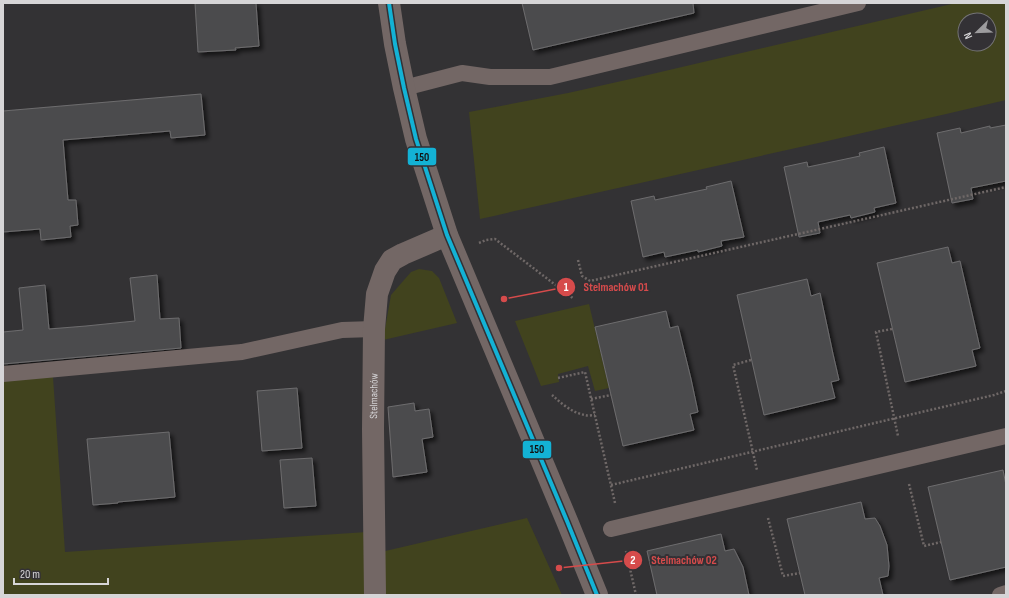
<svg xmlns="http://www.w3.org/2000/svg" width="1009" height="598" font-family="'Sofia Sans Condensed',sans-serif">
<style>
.green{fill:#41431e;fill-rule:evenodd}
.building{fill:#4c4c4d;stroke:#6d6c6e;filter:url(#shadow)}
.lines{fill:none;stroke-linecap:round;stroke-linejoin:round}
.path{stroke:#6f6867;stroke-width:2.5;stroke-dasharray:2 2;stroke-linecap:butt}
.lane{stroke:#736765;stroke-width:16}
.street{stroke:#736765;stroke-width:22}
.bus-1-casing{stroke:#333135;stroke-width:7}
.bus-1{stroke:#13b2d5;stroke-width:4}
.labels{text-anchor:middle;stroke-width:4;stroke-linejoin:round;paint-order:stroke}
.street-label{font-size:11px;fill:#d6d5d7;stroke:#333135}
.leader{fill:none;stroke:#d64b4b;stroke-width:1.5}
.callout-dot{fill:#d64b4b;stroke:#333135;stroke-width:1.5}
.mark-label{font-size:12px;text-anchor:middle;font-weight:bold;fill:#fff}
.callout-label{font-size:12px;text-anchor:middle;font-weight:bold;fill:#d64b4b;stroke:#333135;stroke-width:4;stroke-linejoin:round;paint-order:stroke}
.line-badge{stroke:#333135;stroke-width:1.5}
.pale-badge-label{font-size:11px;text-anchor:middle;font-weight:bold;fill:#111}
</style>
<defs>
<filter id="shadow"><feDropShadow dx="3.5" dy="3.5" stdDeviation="2" flood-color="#0009"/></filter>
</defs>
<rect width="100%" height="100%" fill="#333234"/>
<!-- green -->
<path class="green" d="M 956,3 L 1006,3 L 1006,100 C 831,141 655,179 480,219 L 469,112 L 568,93 L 635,78 ZM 965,20 L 989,20 L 989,44 L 965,44 Z
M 419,269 L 432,271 L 439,278 L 457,323 L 383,340 L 391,295 L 411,272 Z
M 589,304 L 609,388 L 595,391 L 588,366 L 558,374 L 559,382 L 541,386 L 515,321 Z
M 53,377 L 65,552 L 367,532 L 368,595 L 3,595 L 3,381 Z
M 527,518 L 562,595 L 383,595 L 381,552 Z"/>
<!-- building -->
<path class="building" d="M 195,3 L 256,3 L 259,46 L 235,48 L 236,50 L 198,52 Z
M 522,3 L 693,3 L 694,13 L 533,50 Z
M 201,94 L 205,135 L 171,138 L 170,131 L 63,140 L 68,200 L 76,200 L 78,225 L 70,226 L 71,237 L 41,240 L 40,229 L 3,232 L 3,111 Z
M 1006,125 L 1006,181 L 971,188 L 973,199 L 952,203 L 937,133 L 960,128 L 961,133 L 990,126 L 990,128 Z
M 884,147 L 896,203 L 874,208 L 875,212 L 851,218 L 850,215 L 818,222 L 820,233 L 799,237 L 784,167 L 807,162 L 808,167 L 860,156 L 859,153 Z
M 731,181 L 744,237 L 721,241 L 722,246 L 698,252 L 698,250 L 665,257 L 664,252 L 643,257 L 631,201 L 654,196 L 655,200 L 707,189 L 706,187 Z
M 948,247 L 952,263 L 960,261 L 980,348 L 972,350 L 976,366 L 905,382 L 877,263 Z
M 157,275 L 160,319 L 179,318 L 181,348 L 3,364 L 3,332 L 23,330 L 19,288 L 45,285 L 49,329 L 86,326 L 135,321 L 130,278 Z
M 807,279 L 811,296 L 820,293 L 833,354 L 839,380 L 831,382 L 835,398 L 764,415 L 737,295 Z
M 666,311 L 670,328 L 678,326 L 691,379 L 698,412 L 690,414 L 694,430 L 623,446 L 595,327 Z
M 297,388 L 302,448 L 262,451 L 257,391 Z
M 414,403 L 415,411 L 429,409 L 433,437 L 422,439 L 427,472 L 393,477 L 388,407 Z
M 169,432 L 175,497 L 118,502 L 118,503 L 93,505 L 87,439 Z
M 312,458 L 316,506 L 284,508 L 280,460 Z
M 1003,470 L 1006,485 L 1006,567 L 950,580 L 928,487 Z
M 861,502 L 865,519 L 875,518 L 880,526 L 887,545 L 889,566 L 888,576 L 879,578 L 883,595 L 805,595 L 787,519 Z
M 721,534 L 725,551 L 734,549 L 743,567 L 749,595 L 657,595 L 647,551 Z"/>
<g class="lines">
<!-- path -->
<path class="path" d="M 479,243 L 486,240 L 495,239 L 574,299
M 578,260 L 582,276 L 590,281 L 1006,187
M 892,329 L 876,332 L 898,436
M 751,360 L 733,365 L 757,470
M 558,378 L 585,372 L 615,503
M 552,395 C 561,403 572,413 585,415 C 588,416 592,415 595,415
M 591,399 L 611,395
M 909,484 L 924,546 L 941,542
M 611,485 L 994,395 L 1006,391
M 768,518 L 783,576 L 800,573
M 626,551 L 636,595"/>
<!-- lane -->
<path class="lane" d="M 404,88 L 462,73 L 490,77 L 550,77 L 858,3
M 3,374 L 242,352 L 342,330 L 374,329
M 611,529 L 1006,436
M 1000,595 L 1006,593"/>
<!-- street -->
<g class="street">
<path d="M 389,3 L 395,44 L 404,88 L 416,139 L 447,235 L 567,521 L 597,595"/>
<path id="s1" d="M 375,595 L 373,429 L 374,329 L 377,294 L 385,271 L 392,260 L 403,254 L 447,235"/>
</g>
<!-- bus-1 casing -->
<g class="bus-1-casing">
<path id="bus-1" d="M 389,3 L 395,44 L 404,88 L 416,139 L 447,235 L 567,521 L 597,595"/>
</g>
<!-- bus-1 -->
<use href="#bus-1" class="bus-1"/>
</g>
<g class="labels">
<!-- street labels -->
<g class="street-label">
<text dy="4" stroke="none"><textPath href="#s1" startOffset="199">Stelmachów</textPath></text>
</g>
</g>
<!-- callouts -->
<path class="leader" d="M504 299L566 287M559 568L633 560"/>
<g class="callout-dot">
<circle cx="504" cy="299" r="4"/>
<circle cx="559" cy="568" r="4"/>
<circle cx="566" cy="287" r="10"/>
<circle cx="633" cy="560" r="10"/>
</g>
<g class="mark-label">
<text x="566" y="291">1</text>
<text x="633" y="564">2</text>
</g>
<g class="callout-label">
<text x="616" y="291">Stelmachów 01</text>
<text x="684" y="564">Stelmachów 02</text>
</g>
<g class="line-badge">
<rect x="407" y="147" width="30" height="19" rx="4" fill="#13b2d5"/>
<rect x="522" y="440" width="30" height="19" rx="4" fill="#13b2d5"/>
</g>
<g class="pale-badge-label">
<text x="422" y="161">150</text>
<text x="537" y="453">150</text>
</g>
<!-- border -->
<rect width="1009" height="598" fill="none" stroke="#d6d5d7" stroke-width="8"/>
<!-- north arrow -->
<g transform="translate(977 32) rotate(247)"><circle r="19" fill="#333135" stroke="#747376"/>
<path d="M0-3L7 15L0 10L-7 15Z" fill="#9d9c9e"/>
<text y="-6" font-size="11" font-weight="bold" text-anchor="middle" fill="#d6d5d7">N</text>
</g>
<!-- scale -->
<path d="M14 578v6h94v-6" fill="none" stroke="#d6d5d7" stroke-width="2"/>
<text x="20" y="578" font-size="12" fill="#d6d5d7" stroke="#333135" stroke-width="3" paint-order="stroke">20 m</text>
</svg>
